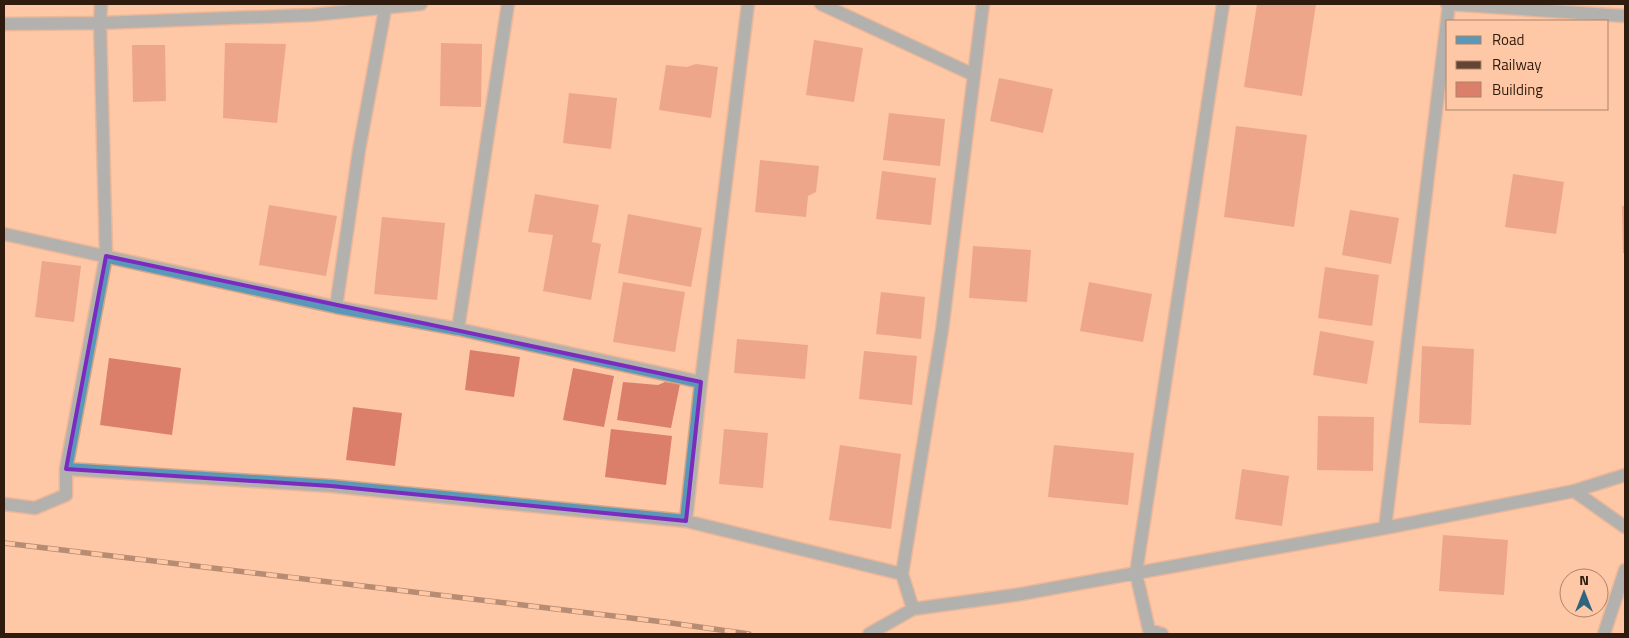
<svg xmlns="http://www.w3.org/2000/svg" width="1629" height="638" font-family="'Titillium Web',sans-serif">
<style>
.building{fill:#db7e6a}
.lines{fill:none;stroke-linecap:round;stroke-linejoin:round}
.minor-casing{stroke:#d5a587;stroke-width:15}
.minor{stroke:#5a98b9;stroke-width:12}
.rail-casing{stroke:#624533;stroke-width:5.5}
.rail{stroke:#fec7a5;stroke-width:4;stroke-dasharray:11;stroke-linecap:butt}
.marked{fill:none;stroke:#7b2cbf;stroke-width:4;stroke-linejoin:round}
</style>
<rect width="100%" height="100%" fill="#fec7a5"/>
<!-- building -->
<path class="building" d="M 1257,4 L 1316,4 L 1302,96 L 1244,87 Z
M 814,40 L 863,48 L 854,102 L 806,95 Z
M 225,43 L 286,44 L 277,123 L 223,118 Z
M 441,43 L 482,44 L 481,107 L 440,106 Z
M 132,45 L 165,45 L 166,101 L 133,102 Z
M 696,64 L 718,67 L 711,118 L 659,110 L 666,65 L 687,67 Z
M 999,78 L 1053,89 L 1043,133 L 990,121 Z
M 569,93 L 617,98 L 611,149 L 563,143 Z
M 889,113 L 945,119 L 940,166 L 883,160 Z
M 1236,126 L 1307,135 L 1294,227 L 1224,217 Z
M 760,160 L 819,166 L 816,192 L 808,196 L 806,217 L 755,212 Z
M 882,171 L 936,178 L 931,225 L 876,219 Z
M 1513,174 L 1564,182 L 1556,234 L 1505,227 Z
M 535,194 L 599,205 L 592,242 L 601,244 L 591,300 L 543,291 L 553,235 L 528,232 Z
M 269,205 L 337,216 L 326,276 L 259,265 Z
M 1622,206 L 1625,206 L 1625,253 L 1623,253 Z
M 1350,210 L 1399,218 L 1391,264 L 1342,255 Z
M 628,214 L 702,228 L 691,287 L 618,273 Z
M 382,217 L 445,223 L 437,300 L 374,294 Z
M 973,246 L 1031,250 L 1027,302 L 969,298 Z
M 42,261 L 81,266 L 74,322 L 35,317 Z
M 1325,267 L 1379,275 L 1372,326 L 1318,318 Z
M 623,282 L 685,292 L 675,352 L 613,342 Z
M 1089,282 L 1152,294 L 1143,342 L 1080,331 Z
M 881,292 L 925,297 L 921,339 L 876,334 Z
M 1320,331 L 1374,341 L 1367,384 L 1313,375 Z
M 737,339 L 808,345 L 805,379 L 734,373 Z
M 1422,346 L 1474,349 L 1471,425 L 1419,423 Z
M 470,350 L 520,357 L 514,397 L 465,390 Z
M 864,351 L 917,356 L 912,405 L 859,399 Z
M 109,358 L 181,368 L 172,435 L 100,425 Z
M 573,368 L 614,376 L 604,427 L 563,420 Z
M 623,382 L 658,385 L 665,382 L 680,384 L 671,428 L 617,420 Z
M 353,407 L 402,413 L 395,466 L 346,460 Z
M 1318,416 L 1374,417 L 1373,471 L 1317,470 Z
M 611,429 L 672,436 L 666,485 L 605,477 Z
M 724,429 L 768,433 L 763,488 L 719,484 Z
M 840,445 L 901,454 L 891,529 L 829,520 Z
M 1054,445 L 1134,453 L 1128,505 L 1048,497 Z
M 1242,469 L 1289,476 L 1282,526 L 1235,519 Z
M 1443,535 L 1508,540 L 1504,595 L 1439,591 Z"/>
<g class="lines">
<!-- minor casing -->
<g class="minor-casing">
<path id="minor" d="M 821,4 L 974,75
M 1447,4 L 1625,16
M 4,24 L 100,23 L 312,15 L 421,4
M 4,234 L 336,307 L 458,329 L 701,382
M 336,307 L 359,150 L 386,4
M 458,329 L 508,4
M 66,469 L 106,256 L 100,23 L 101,4
M 1574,491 L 1625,527
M 4,504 L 35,508 L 66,495 L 66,469 L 331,486 L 686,521 L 902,574
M 686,521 L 701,382 L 748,4
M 1385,528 L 1449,4
M 913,609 L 902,574 L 942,330 L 983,4
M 869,634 L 913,609 L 1015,595 L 1385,528 L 1574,491 L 1625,475
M 1162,634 L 1149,630 L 1136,573 L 1223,4
M 1604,634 L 1625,570"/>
</g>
<!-- minor -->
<use href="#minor" class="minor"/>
<!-- rail casing -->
<g class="rail-casing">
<path id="rail" d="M 4,543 L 664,622 L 749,634"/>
</g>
<!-- rail -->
<use href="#rail" class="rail"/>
</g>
<!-- marked area -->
<path d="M0 0H1629V638H0ZM 106,256 L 701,382 L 686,521 L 331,486 L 66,469 Z" fill="#fec7a5" fill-opacity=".55" fill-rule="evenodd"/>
<path class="marked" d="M 106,256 L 701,382 L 686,521 L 331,486 L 66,469 Z"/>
<!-- border -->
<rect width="1629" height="638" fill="none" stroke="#301c0f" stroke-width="10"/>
<!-- legend -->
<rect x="1446" y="20" width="162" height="90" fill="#fec7a5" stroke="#ac8369"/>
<rect x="1456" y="36" width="25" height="8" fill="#5a98b9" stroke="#ac8369"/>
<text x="1492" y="45" font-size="15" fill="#301c0f">Road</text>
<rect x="1456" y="61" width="25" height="8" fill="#624533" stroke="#ac8369"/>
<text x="1492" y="70" font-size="15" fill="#301c0f">Railway</text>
<rect x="1456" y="82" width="25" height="15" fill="#db7e6a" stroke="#ac8369"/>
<text x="1492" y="95" font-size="15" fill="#301c0f">Building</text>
<!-- north arrow -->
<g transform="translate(1584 593)"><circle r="24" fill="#fec7a5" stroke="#ac8369"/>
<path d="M0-4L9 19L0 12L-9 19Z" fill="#2e6480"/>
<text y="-8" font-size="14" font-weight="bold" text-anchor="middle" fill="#301c0f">N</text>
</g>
</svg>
